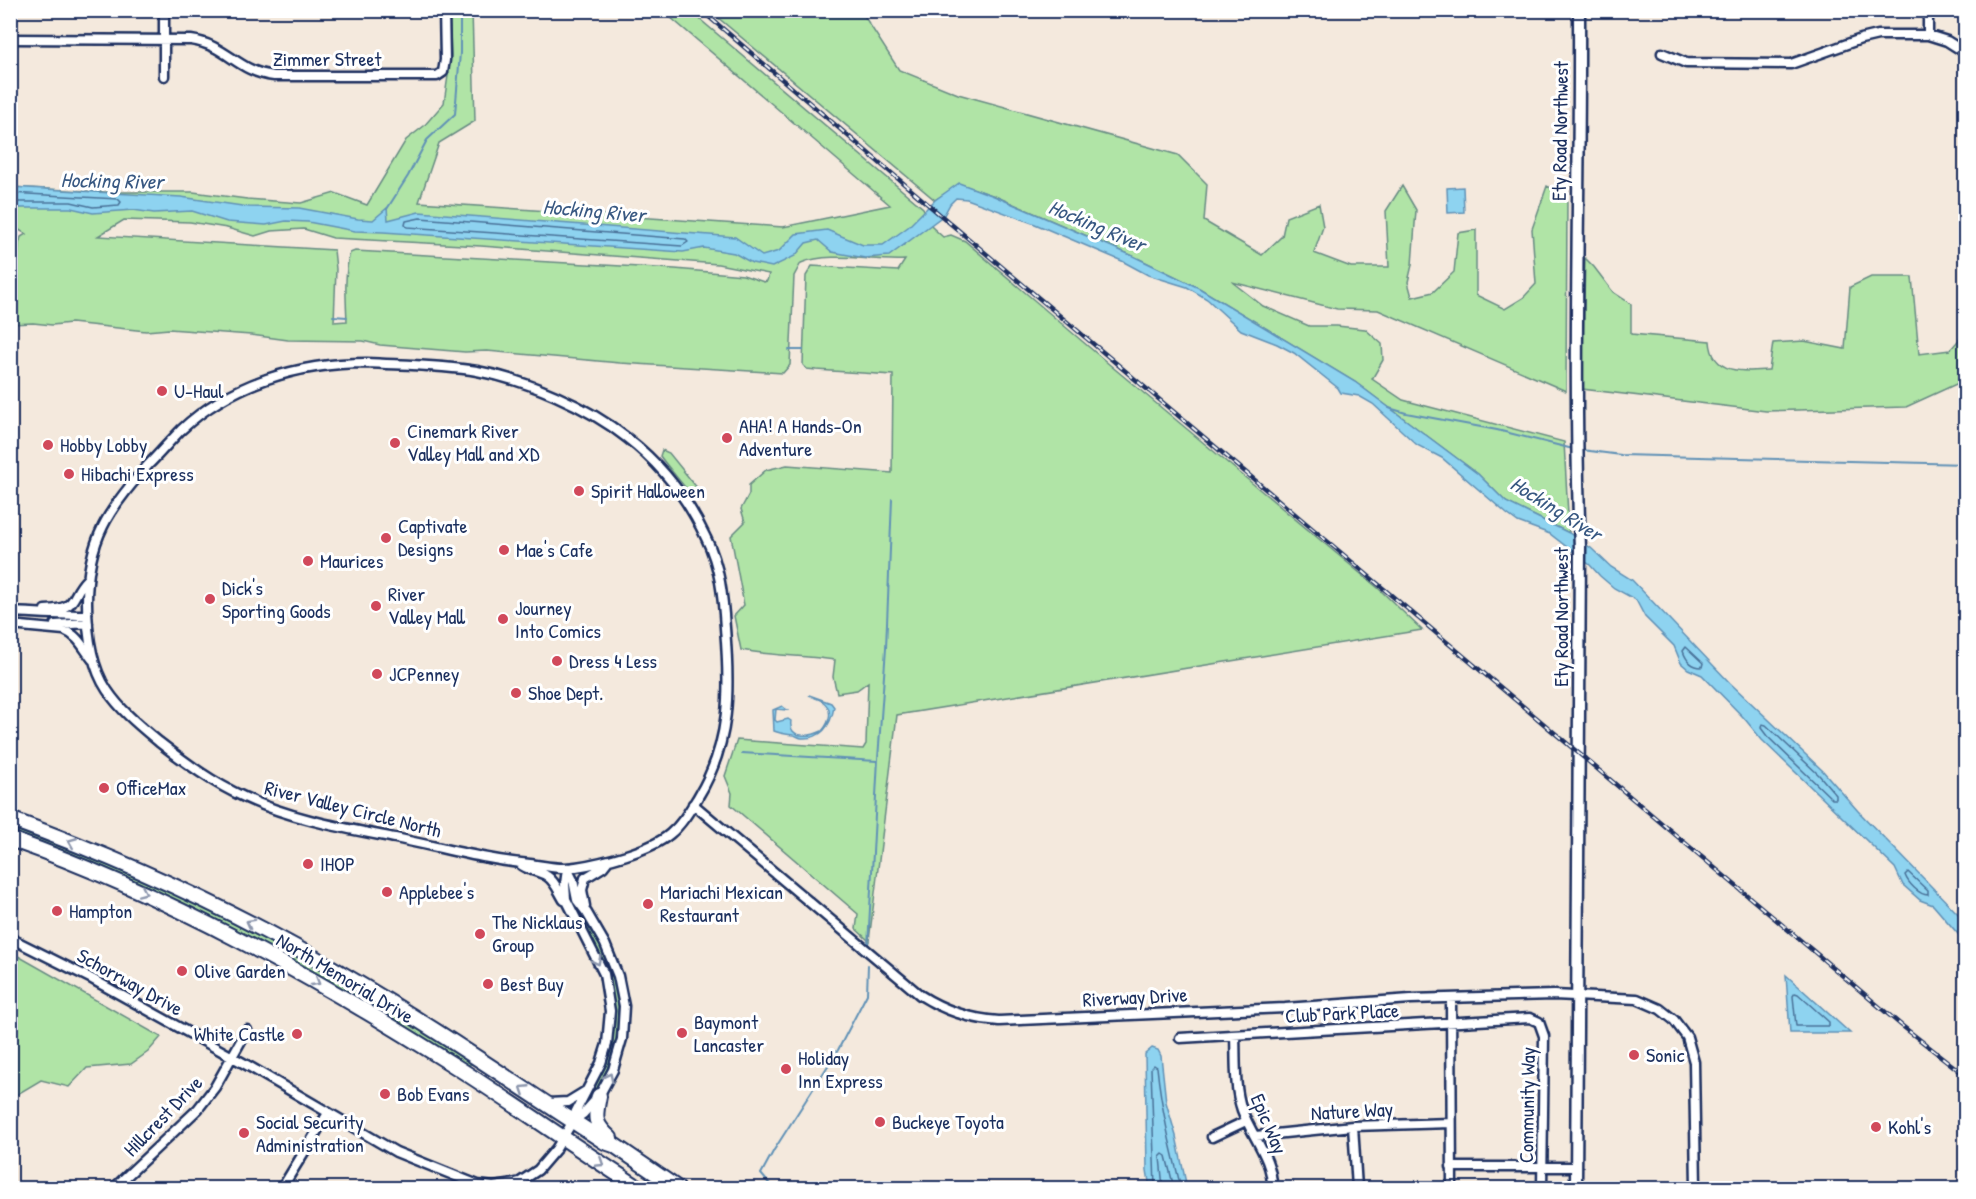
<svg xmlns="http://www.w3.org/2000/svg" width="1976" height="1199" font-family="'Patrick Hand',sans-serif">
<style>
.green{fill:#b0e4a6;stroke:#668a82;stroke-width:1.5;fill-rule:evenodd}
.water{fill:#8ed3f0;stroke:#6091b6;stroke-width:1.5}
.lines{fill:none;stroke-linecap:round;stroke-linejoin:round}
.shore{stroke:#497198;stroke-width:1.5}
.stream{stroke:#6091b6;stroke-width:2}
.minor-casing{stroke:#1b2f5e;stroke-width:13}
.tertiary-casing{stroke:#1b2f5e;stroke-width:15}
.primary-casing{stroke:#1b2f5e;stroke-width:18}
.minor{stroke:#fff;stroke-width:8}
.tertiary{stroke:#fff;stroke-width:10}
.primary{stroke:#fff;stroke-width:14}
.rail-casing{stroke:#1b2f5e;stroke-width:4.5}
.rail{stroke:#fff;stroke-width:2;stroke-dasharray:7;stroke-linecap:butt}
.oneway{stroke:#8d97ae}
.poi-dot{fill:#d1495b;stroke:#fff;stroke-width:2}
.labels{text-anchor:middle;stroke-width:6;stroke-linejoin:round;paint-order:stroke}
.street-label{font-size:20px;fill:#1b2f5e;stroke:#fff}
.poi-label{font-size:20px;fill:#1b2f5e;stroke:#fff;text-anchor:start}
.water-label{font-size:21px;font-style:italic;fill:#385882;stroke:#fff}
</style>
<rect width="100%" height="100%" fill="#f4e9dd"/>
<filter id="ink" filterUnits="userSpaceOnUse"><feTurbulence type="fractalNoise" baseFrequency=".0167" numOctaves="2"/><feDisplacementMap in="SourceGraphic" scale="12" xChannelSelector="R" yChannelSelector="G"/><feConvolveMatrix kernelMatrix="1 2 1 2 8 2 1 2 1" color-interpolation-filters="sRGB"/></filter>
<g filter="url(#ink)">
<!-- green -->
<path class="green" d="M 472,10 L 475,121 L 439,143 L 419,202 L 783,227 L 890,205 L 663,11 L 690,11 L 923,208 L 933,228 L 943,237 L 951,235 L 965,241 L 1110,365 L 1378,588 L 1422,630 L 897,715 L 869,941 L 856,929 L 858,914 L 731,805 L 732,793 L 725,776 L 737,740 L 863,749 L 866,744 L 868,682 L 857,690 L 837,693 L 833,677 L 835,660 C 803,655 772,656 741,650 L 734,616 L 744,605 L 731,536 L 745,522 L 741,509 L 749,494 L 749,485 L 766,470 L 787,465 L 892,473 L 893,375 L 816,370 L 807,369 L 803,365 L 806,276 L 812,266 L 898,271 L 905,260 C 872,262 831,251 801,263 L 794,276 L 790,365 L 783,373 L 620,363 L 487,351 L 465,352 L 380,345 L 363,341 L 288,340 L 251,335 L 169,329 L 146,331 L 71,323 L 52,325 L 33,323 L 11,324 L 11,292 L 16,292 L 19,244 L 21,237 L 26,234 L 11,225 L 10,187 L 104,192 L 193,192 L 247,199 L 301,203 L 335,193 L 367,205 L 406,140 L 424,126 L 444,103 L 451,55 L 449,11 ZM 124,220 L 190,222 L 227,228 L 255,236 L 271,231 L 304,229 L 333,238 L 481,246 L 718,264 L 769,274 L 767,281 L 764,282 L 743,275 L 675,269 L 355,251 L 350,253 C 344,274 346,299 347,321 L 334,322 L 336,269 L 334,250 L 98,236 Z
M 710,11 L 861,11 L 899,70 L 958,94 L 1178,155 L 1207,184 L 1204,221 L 1262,255 L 1282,236 L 1286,217 L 1319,204 L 1323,227 L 1314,253 L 1351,267 L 1389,267 L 1386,211 L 1402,186 L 1416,210 L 1412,265 L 1408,282 L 1412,297 L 1433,292 L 1454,272 L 1458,233 L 1476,230 L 1476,295 L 1505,309 L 1523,298 L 1536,284 L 1532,229 L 1547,186 L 1567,196 L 1566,391 L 1378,310 L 1337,309 L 1232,282 L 1263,306 L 1309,326 L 1337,326 L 1365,329 L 1382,344 L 1383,360 L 1372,379 L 1403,400 L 1564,442 L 1569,533 L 1506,502 L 1478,474 L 1355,382 L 1199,288 L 1133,256 L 995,196 L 960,184 L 935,200 Z
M 1585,258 L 1594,267 L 1613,292 L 1631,304 L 1631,334 L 1710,341 C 1712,375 1744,372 1769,370 L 1773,343 L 1804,341 L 1845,349 L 1850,287 L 1871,277 L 1912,277 L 1919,354 L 1950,350 L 1965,333 L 1965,380 L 1906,407 L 1766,411 L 1582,389 Z
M 662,450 L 669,453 L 698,489 L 701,493 L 701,499 L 698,500 C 693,498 665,463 660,456 Z
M 10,828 C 73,852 136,874 196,903 C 292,950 382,1004 471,1062 L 472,1064 L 468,1065 L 384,1016 L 11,834 Z
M 572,894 C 583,915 596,935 606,956 C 627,1003 620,1050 595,1094 L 592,1091 C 638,1012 607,967 568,895 Z
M 10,953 L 11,952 L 161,1037 L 148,1052 L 131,1064 L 87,1068 L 69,1087 L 41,1080 L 11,1098 Z"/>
<!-- water -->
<path class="water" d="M 959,183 L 994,196 L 1133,256 L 1199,288 L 1355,382 L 1478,474 L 1506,502 L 1569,533 L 1591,548 L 1611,567 L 1632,580 L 1730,683 L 1823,771 L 1858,811 L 1964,920 L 1965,942 L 1933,905 L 1920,900 L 1903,885 L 1895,868 L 1762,740 L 1744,718 L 1702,675 L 1688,669 L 1681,663 L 1674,646 L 1645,617 L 1636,600 L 1614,588 L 1600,576 L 1590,565 L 1550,534 L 1518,522 L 1507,514 L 1442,458 L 1417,445 L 1373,404 L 1359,396 L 1341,393 L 1338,388 L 1294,353 L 1277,344 L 1241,330 L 1207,299 L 1187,287 L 1148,275 L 1122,261 L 1035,224 L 967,199 L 956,198 L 950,204 L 944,215 L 889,256 L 865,258 L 832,252 L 818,240 L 806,243 L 795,256 L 772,267 L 752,263 L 734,253 L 704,248 L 683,252 L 383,232 L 355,231 L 308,222 L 286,221 L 266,225 L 227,222 L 192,211 L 154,213 L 133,210 L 93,213 L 71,208 L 11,208 L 11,187 L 181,197 L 249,207 L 299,208 L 358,219 L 373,220 L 387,208 L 388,220 L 419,212 L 735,237 L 762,256 L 779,251 L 796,234 L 827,230 L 863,245 L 883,245 L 908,227 L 935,200 Z
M 1463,187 L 1464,212 L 1448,213 L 1447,188 Z
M 809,695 L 831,703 L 834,707 C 831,725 822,739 802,738 C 799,738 796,735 793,735 C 786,734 781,734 774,731 L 773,710 L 782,706 L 787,710 L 776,709 L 775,720 L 777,722 L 788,719 L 791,721 C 788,739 810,737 822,731 C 830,722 834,709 822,701 C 818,698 813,698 809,695 Z
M 1786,975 L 1850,1033 L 1790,1033 Z
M 1152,1048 L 1158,1050 L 1161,1056 L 1166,1102 L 1176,1136 L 1187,1188 L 1150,1188 L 1147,1170 L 1145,1054 Z"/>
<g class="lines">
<!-- shore -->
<path class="shore" d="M 10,193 L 118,199 L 121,202 L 119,205 L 93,207 L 71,202 L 10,202
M 420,218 L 685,239 L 688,242 L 682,246 L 407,227 L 405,225 L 406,221 Z
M 1686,647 L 1703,663 L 1702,667 C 1691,667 1686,660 1683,651 Z
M 1762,724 L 1766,725 L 1819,775 L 1836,795 L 1836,799 L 1832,799 L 1767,736 L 1761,728 Z
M 1908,872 L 1928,891 L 1928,895 C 1919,895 1908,883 1905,875 Z
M 1795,993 L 1798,994 L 1829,1022 L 1829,1026 L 1796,1026 L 1793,996 Z
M 1155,1188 L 1151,1068 L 1154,1065 L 1157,1067 C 1161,1108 1171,1148 1181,1188
M 1163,1188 L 1160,1157 L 1163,1154 L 1166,1156 L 1174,1188"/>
<!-- stream -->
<path class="stream" d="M 387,209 L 408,176 L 427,140 L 455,114 L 460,53 L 460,10
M 10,289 L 16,289
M 333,316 L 347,317
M 789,350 L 803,350
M 1389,408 L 1406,413 L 1497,430 L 1573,449
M 1582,450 L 1621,455 L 1966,464
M 742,753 L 877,761
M 868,946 L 878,759 L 886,648 L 892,499
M 773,1188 L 761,1174 L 774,1150 L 838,1050 L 867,994 L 868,965"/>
<!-- minor casing -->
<g class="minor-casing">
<path id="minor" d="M 164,10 L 164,76
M 1928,10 L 1928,35
M 10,39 L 191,40 C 227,45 237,72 274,76 L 437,76 L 443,72 L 445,60 L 444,10
M 1662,53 L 1686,63 L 1791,64 L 1861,39 L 1878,35 L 1928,35 L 1947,41 L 1966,53
M 367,363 C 403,365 441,365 477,371 C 527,380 587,406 627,438 C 662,465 688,499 706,538 C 720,566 723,597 725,628 C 730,689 731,743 698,797 C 690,810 682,824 670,834 C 650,851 602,863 576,867 C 560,870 546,866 530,864 C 485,860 439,847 395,838 C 344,828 291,819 244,797 C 213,783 186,763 159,742 C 140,726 121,711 107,690 C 91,666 87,631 87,602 C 87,540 109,508 149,464 C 160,453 170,441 181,430 C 231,383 299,363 367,363 Z
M 45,610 C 80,609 69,597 87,579
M 10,612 C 36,613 61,615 87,615
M 10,625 L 64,630 C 79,636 83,648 93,660
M 55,625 L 88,623
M 693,804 L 920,995 C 945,1011 969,1019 999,1021 L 1285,1008 L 1411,999 L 1554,995 L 1637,999 L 1660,1009 L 1674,1020 L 1687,1037 L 1694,1062 L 1696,1188
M 520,864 C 528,871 538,870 547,876 C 555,881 559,892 564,900
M 567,869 L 565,884 L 566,899 L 604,974 L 610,1011 L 607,1044 L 601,1063 L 576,1111 L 573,1121
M 585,906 L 582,890 L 585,878 L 603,867 L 607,862
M 10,938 L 92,979 L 245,1064 L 396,1152 L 478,1185 L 493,1187 L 508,1185 L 520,1182 L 538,1170 L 556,1149 L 573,1121 L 583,1114 L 599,1096 L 613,1070 L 622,1039 L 624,1006 L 618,976 L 605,944 L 587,913 L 577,900 L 573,880 L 567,868
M 1451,998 L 1452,1188
M 1235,1035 C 1236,1060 1234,1087 1242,1110 C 1252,1137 1273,1159 1272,1188
M 1180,1038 L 1530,1018 L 1539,1022 L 1544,1036 L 1542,1188
M 548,1103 L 568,1102 L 586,1091
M 1353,1126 L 1357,1188
M 1256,1136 L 1353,1126 L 1451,1123
M 1212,1137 L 1246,1121
M 1451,1167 L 1576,1167
M 114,1188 L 198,1109 L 215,1087 L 247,1030
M 282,1188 L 328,1113"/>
</g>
<!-- tertiary casing -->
<g class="tertiary-casing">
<path id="tertiary" d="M 1576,1188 L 1580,548 C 1573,369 1580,190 1579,10"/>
</g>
<!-- primary casing -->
<g class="primary-casing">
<path id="primary" d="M 10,819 C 126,861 238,912 344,975 C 434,1027 518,1086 605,1142 L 614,1145 L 677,1188
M 10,839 C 169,895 316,978 458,1068 C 519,1107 578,1149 639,1188
M 599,1096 C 595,1117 593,1123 610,1138"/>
</g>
<!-- minor -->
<use href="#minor" class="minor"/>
<!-- tertiary -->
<use href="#tertiary" class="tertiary"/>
<!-- primary -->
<use href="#primary" class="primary"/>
<!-- rail casing -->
<g class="rail-casing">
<path id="rail" d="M 701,10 L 951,224 L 1901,1025 L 1966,1076"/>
</g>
<!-- rail -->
<use href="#rail" class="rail"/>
</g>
<!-- one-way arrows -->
<defs><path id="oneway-chevron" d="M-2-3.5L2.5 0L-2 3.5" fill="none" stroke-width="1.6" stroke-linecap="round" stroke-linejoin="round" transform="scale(1.5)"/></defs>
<g class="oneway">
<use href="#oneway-chevron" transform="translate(72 842) rotate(-158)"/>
<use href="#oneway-chevron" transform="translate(143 892) rotate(24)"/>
<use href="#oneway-chevron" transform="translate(250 923) rotate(-152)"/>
<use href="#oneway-chevron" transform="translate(597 961) rotate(63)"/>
<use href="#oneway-chevron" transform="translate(316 982) rotate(31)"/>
<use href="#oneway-chevron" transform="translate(609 1077) rotate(-64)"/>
<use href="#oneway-chevron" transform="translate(524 1089) rotate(-147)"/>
<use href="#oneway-chevron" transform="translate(600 1163) rotate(33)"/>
</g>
</g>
<!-- markers -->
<g class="poi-dot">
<circle cx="162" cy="391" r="6"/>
<circle cx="727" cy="438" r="6"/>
<circle cx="395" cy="443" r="6"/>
<circle cx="48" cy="445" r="6"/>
<circle cx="69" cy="474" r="6"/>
<circle cx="579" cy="491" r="6"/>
<circle cx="386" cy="538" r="6"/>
<circle cx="504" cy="550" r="6"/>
<circle cx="308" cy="561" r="6"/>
<circle cx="210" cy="599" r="6"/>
<circle cx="376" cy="606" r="6"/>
<circle cx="503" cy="619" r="6"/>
<circle cx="557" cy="661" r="6"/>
<circle cx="377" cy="674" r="6"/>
<circle cx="516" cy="693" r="6"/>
<circle cx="104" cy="788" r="6"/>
<circle cx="308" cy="864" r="6"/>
<circle cx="387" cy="892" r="6"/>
<circle cx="648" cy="904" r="6"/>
<circle cx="57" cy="911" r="6"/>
<circle cx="480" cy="934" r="6"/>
<circle cx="182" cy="971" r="6"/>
<circle cx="488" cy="984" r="6"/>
<circle cx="682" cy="1033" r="6"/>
<circle cx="297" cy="1034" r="6"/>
<circle cx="1634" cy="1055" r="6"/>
<circle cx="786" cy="1069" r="6"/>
<circle cx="385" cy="1094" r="6"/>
<circle cx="880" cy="1122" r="6"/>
<circle cx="1876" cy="1127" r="6"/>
<circle cx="244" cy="1133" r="6"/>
</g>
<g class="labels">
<!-- street labels -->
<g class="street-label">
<text x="327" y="66">Zimmer Street</text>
<text transform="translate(1560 131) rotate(-89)" y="7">Ety Road Northwest</text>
<text transform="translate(1561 617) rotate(-90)" y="7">Ety Road Northwest</text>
<text transform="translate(353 809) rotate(14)" y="7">River Valley Circle North</text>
<text transform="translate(345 978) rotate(31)" y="7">North Memorial Drive</text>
<text transform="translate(130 982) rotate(29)" y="7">Schorrway Drive</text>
<text transform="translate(1135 997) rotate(-3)" y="7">Riverway Drive</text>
<text transform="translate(1342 1013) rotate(-3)" y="7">Club Park Place</text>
<text transform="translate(1527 1105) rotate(-89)" y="7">Community Way</text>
<text transform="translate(1352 1111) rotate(-3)" y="7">Nature Way</text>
<text transform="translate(163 1116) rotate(-46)" y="7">Hillcrest Drive</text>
<text transform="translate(1269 1124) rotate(67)" y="7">Epic Way</text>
</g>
<!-- poi labels -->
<g class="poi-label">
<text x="174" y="398">U-Haul</text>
<text x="739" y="433">AHA! A Hands-On<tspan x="739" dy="23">Adventure</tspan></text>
<text x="407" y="438">Cinemark River<tspan x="407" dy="23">Valley Mall and XD</tspan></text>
<text x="60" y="452">Hobby Lobby</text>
<text x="81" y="481">Hibachi Express</text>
<text x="591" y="498">Spirit Halloween</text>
<text x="398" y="533">Captivate<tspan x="398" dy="23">Designs</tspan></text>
<text x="516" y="557">Mae's Cafe</text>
<text x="320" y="568">Maurices</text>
<text x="222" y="595">Dick's<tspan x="222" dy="23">Sporting Goods</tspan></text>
<text x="388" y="601">River<tspan x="388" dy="23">Valley Mall</tspan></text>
<text x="515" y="615">Journey<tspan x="515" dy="23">Into Comics</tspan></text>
<text x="569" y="668">Dress 4 Less</text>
<text x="389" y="681">JCPenney</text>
<text x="528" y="700">Shoe Dept.</text>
<text x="116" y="795">OfficeMax</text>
<text x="320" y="871">IHOP</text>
<text x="399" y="899">Applebee's</text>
<text x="660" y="899">Mariachi Mexican<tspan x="660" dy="23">Restaurant</tspan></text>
<text x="69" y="918">Hampton</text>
<text x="492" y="929">The Nicklaus<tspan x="492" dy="23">Group</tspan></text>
<text x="194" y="978">Olive Garden</text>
<text x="500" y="991">Best Buy</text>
<text x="694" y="1029">Baymont<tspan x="694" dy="23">Lancaster</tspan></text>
<text x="285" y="1041" text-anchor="end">White Castle</text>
<text x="1646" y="1062">Sonic</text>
<text x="798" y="1065">Holiday<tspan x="798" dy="23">Inn Express</tspan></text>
<text x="397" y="1101">Bob Evans</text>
<text x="256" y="1129">Social Security<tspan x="256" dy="23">Administration</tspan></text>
<text x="892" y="1129">Buckeye Toyota</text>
<text x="1888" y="1134">Kohl's</text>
</g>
<!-- water labels -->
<g class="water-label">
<text transform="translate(112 181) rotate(1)" y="7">Hocking River</text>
<text transform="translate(594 211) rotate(5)" y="7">Hocking River</text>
<text transform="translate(1097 226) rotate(23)" y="7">Hocking River</text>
<text transform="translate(1556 509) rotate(32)" y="7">Hocking River</text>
</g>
</g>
<!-- margin -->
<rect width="1976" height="1199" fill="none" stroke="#fff" stroke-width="36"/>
<rect x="18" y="18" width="1940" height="1163" fill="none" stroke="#1b2f5e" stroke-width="2" filter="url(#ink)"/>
</svg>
